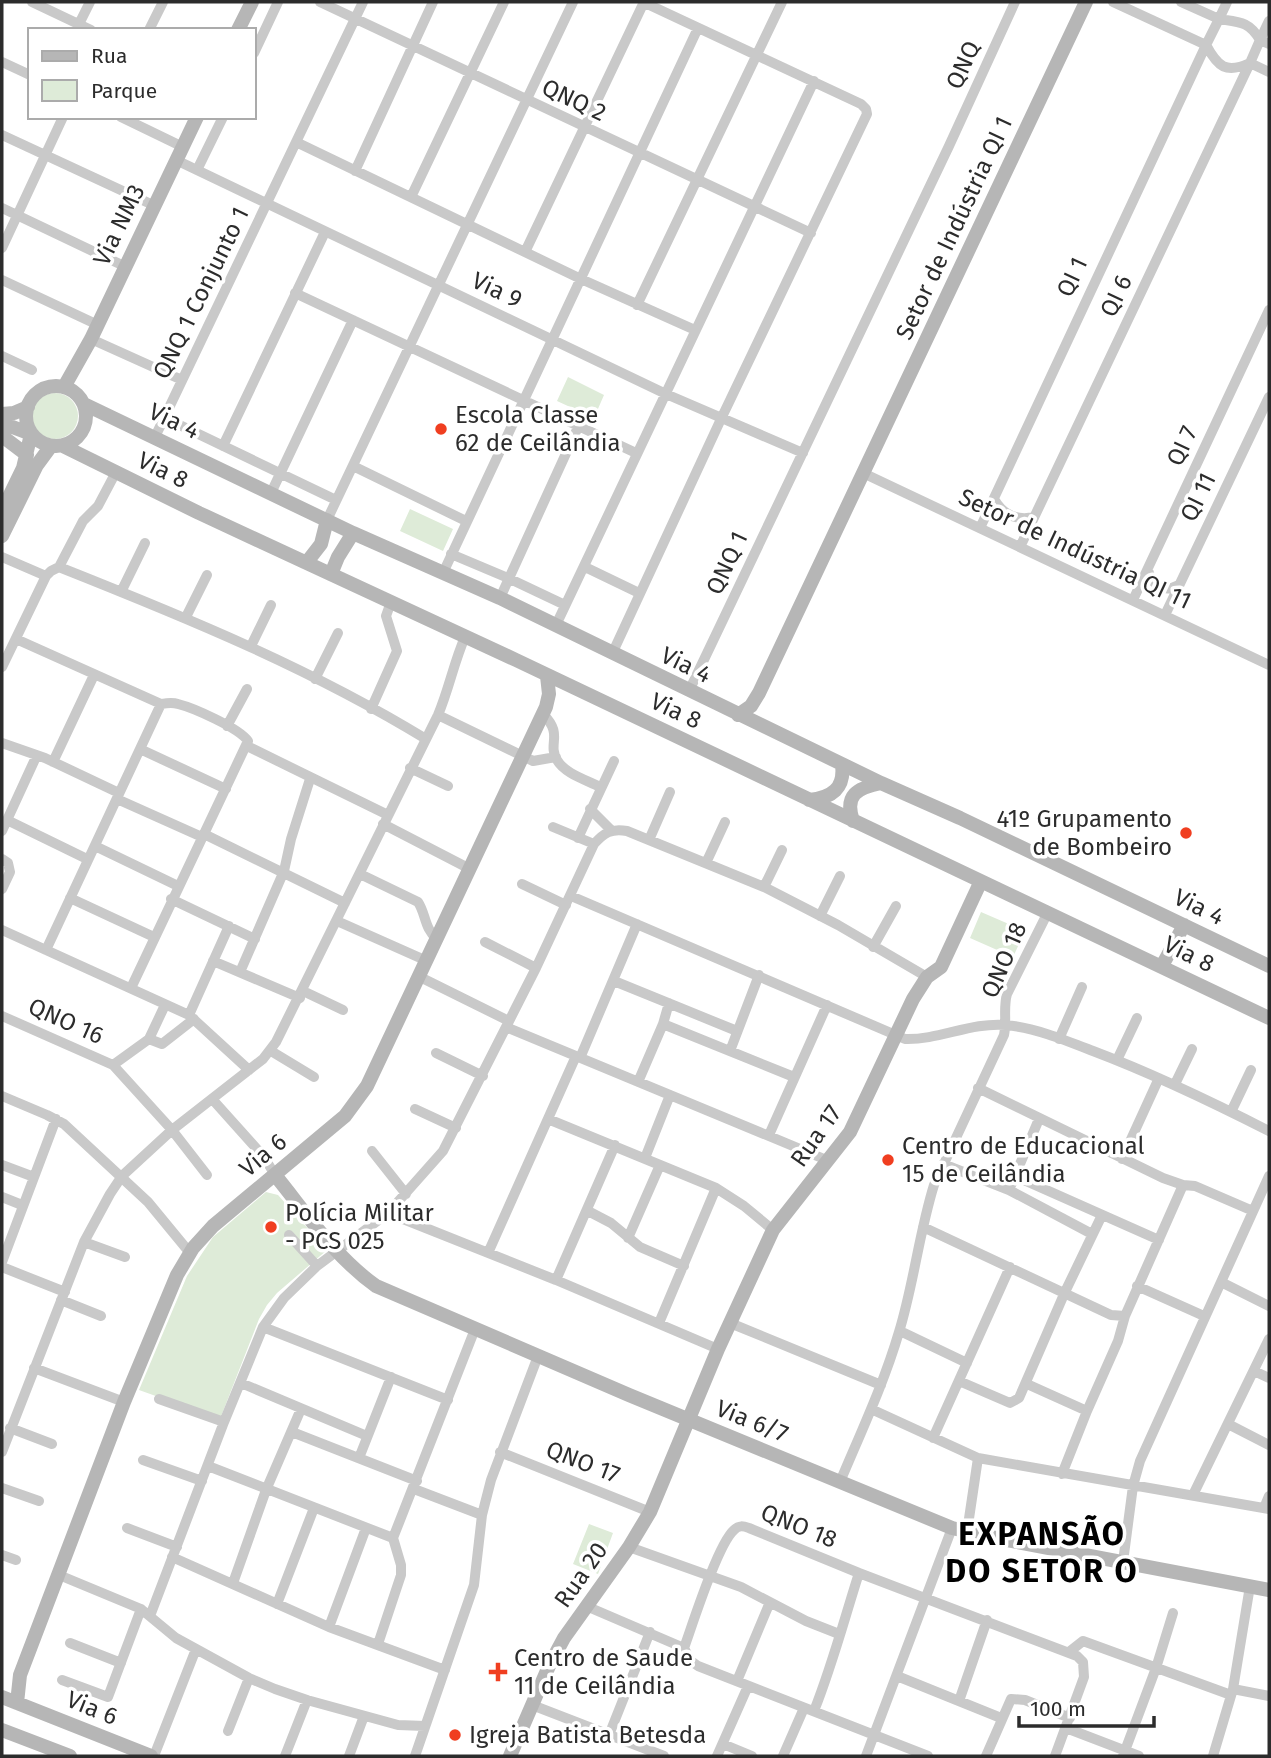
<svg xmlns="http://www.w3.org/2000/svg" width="1271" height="1758" font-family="'Fira Sans',sans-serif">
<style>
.green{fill:#deebd8}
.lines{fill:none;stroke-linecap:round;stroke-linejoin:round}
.street{stroke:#c9c9c9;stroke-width:10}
.secondary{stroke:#b6b6b6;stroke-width:14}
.poi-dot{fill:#f03e20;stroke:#fff;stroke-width:2.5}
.labels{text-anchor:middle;stroke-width:7;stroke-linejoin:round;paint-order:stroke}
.street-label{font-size:24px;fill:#2c2c2c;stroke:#fff}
.poi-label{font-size:24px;fill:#2c2c2c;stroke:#fff;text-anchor:start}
.district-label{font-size:32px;font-weight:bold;letter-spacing:2px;fill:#000;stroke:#fff}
</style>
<rect width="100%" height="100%" fill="#fff"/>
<!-- green -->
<path class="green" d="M 568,377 L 604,395 L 594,418 L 557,401 Z
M32 416a23 23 0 1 1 46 0a23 23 0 1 1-46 0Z
M 410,509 L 453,529 L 443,551 L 400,531 Z
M 981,912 L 1025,931 L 1013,957 L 970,938 Z
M 266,1192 L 278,1195 L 327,1250 L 277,1293 L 267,1305 L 259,1319 L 220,1419 L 139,1390 L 187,1276 L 213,1237 Z
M 589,1524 L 613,1533 L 598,1574 L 573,1564 Z"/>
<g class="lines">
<!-- street -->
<path class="street" d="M 32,2 L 91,30
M 320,2 L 811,233
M 1181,2 L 1219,19 L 1227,2
M 1269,21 L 1260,40 L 1269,44
M 79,24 L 90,2
M 149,30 L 163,2
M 254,53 L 278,2
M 2,62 L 30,75
M 121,117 L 183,147
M 2,135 L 153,205
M 296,142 L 581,279 L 695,330
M 176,160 L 666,394 L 803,453
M 197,170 L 223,117
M 355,171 L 433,2
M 411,197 L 504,2
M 2,208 L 124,266
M 2,248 L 63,117
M 525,252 L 644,2
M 2,280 L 98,325
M 295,293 L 636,453
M 637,305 L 782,2
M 91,339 L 182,380
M 2,356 L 32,370
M 165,418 L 336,500
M 155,437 L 363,2
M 223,446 L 325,232
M 353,466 L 466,521
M 863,473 L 1269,665
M 271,493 L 353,320
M 994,499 C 1003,515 1016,521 1034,517
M 327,520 L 573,2
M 980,528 L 1206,45 L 1219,19 C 1239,22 1249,21 1260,40 L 1250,63 C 1226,74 1218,67 1206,45 L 1113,2
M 1020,547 L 1250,63 L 1269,72
M 451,554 L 508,578 L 565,605
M 2,557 L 46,576
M 59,567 C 185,617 310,668 426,739
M 585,567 L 639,593
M 1148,570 C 1152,586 1164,593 1179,585
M 443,573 L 698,28
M 121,592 L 145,543
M 500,598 L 579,425
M 1133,600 L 1269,310
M 1165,615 L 1269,397
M 186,617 L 207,575
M 556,625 L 814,81
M 16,639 L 161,704 C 167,703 172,702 178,704 C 194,708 239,728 248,741 L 131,988
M 251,646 L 271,605
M 612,654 L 721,419 L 867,114 L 866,109 L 861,104 L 643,2
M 2,667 L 46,576 L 51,571 L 59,567 L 83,521 L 98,506 L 116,472
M 315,679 L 338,633
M 689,691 L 949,146 L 1015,2
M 371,709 L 397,651 L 386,616 L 391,602
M 543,714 C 564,735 547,743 557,760 C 565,774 587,780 600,787
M 438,715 L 533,761 L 556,757
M 227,726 L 247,689
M 2,743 L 45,758 L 119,793
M 247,746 L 388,815
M 140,749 L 226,789
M 53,762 L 94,675
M 410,768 L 448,786
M 117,799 L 202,837
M 590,809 L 611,830
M 7,820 L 87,859
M 383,824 L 470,869
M 553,827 L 594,844
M 2,831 L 36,757
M 204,834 L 345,903
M 578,838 L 614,761
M 649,840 L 670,792
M 95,846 L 178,886
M 2,859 L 8,863 L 10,872 L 2,889
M 706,863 L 725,822
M 360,874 L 418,902 C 426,914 424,928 437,939
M 522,884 L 566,905
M 764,887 L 782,850
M 571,896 L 905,1039 C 939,1040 971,1022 1006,1025 C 1036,1028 1065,1040 1093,1051 C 1154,1074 1212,1102 1269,1131
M 70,898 L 154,937
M 171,899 L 255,939
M 820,916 L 840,876
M 337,921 L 427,961
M 2,930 L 189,1015 L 249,1070
M 485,942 L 536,968
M 873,947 L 896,906
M 46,950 L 161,704
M 213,961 L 300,998
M 240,972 L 284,871 L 291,839 L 310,779
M 420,977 L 509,1021
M 614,981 L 737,1031
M 303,991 L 343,1010
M 189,1015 L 229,926
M 2,1016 L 113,1065 L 172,1130 L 207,1175
M 663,1024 L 669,1003
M 506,1027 L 829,1161
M 149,1039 L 162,1044 L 194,1019
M 1059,1039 L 1082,987
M 271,1051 L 314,1077
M 730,1051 L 759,975
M 436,1053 L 483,1076
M 580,1058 L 637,924
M 1117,1060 L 1137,1018
M 113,1065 L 149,1039 L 165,1005
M 638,1082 L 663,1024 L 794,1077
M 1175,1084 L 1192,1049
M 978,1088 L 1163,1178 L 1183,1185 L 1195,1186 L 1253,1211
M 2,1096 L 47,1115 L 64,1124 L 148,1202 L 190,1253
M 213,1100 L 264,1157 L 275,1175
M 415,1109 L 456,1128
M 1231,1112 L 1251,1070
M 548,1119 L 716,1188 L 744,1206 L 773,1230
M 769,1135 L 827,1005
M 372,1151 L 406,1194
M 645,1158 L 670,1095
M 1122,1159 L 1159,1078
M 943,1164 L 1009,1190 L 1092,1234
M 2,1165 L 34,1177
M 1015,1176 L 1159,1240
M 1009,1190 L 1039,1119
M 2,1197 L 22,1205
M 588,1211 L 611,1223 L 640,1247 L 684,1266
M 388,1213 L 556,1280 L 718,1349
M 923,1227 L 1111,1315 L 1125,1316
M 289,1235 L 317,1266
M 628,1238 L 660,1165
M 84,1242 L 125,1257
M 488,1253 L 576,1056
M 2,1262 L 56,1119
M 2,1267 L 65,1292
M 556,1280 L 615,1145
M 1221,1282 L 1269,1306
M 1137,1286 L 1204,1316
M 61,1300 L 101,1316
M 659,1323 L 716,1188
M 730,1323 L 881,1385
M 263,1327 L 448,1400
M 900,1331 L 967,1363
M 34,1368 L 124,1402
M 1254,1371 L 1269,1378
M 959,1381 L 1010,1403 L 1019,1398 L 1065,1292 L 1102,1215
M 241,1383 L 367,1436
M 1027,1384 L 1087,1411
M 159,1399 L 224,1422
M 871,1409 L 978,1458 L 1269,1509
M 1228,1424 L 1269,1445
M 10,1428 L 52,1444
M 292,1432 L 417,1481
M 933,1438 L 1010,1267
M 2,1452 L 84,1242 L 110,1194 L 122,1176 L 172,1130 L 263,1059 L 276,1042 L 438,715 C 449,689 454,662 465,637
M 500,1452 L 650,1512
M 359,1458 L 391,1377
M 143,1460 L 202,1481
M 208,1466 L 393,1538
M 1062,1474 L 1087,1411 L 1118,1341 L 1125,1316 L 1183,1185
M 840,1482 C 861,1432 884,1383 899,1332 C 914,1283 919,1233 934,1185 L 1004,1035 C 1007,1021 1003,1008 1007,994 L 1048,912
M 2,1488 L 39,1501
M 414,1489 L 482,1515
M 1193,1495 L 1269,1339
M 1264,1508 L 1269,1496
M 127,1528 L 177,1547
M 967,1532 L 978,1458
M 629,1547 L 741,1587 L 806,1621 L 839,1634
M 2,1555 L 16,1560
M 172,1557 L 329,1627 L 445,1670
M 1123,1562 L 1133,1486 L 1140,1461 L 1269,1176
M 59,1575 L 141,1609 L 176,1638 L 249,1678 L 275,1689 L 307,1700 L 398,1725 L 425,1726
M 233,1583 L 266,1490 L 301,1409
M 277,1604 L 314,1508
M 586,1606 L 684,1648 L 691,1661 L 698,1666 L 928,1756
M 150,1616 L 224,1422 L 263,1327 L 284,1298 L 317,1266 L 388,1213 L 443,1151 L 536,968 L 594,844 C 604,833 611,828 627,831 L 764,887 L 838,925 L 927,977
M 329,1627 L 366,1528
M 70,1643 L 121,1663
M 378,1644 L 401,1575 L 401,1565 L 393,1538 L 475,1329
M 684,1648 C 693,1623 718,1544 734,1530 C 739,1525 743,1526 749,1528 L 859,1573 L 1077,1656 L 1083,1662 L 1084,1677 L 1055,1756
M 1069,1652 L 1083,1641 L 1231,1695
M 897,1676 L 1001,1718
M 62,1680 L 108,1697 L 141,1609
M 737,1681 L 770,1602
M 1233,1689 L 1269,1696
M 959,1701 L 987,1620
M 532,1705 L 664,1756
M 814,1711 C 832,1666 844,1620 859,1573
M 1066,1728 L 1139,1756
M 228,1731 L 249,1678
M 609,1735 L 650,1632
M 723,1744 L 752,1756
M 154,1756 L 196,1649
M 285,1756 L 307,1700
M 349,1756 L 364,1716
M 415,1756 L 474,1585 L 482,1515 L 491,1480 L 538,1356
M 717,1756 L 748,1686
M 783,1756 L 804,1708
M 866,1756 L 952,1528
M 986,1756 L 1011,1699 L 1025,1700 L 1070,1718
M 1123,1756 L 1156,1668 L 1173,1613
M 1213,1756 L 1233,1689 L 1250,1586"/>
<!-- secondary -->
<path class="secondary" d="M 238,30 L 252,2
M26 416a30 30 0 1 1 60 0a30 30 0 1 1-60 0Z
M 64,387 L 91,339 L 197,117
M 84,404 L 353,533 L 500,598 L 881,783 L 960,818 L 1269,966
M 2,414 L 14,413 L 28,407
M 2,423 L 31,434 L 23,468 L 2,511
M 2,436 L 27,455
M 63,446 L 199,513 L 516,660 L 1269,1018
M 2,536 L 37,465 L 51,446
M 307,562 L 321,544 L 327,520
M 331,574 L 338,557 L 353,533
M 738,715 L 751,706 L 759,693 L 1086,2
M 809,800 C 832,798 845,788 842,765
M 853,821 C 844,795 857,788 881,783
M 1162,966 L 1184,925
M 275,1175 C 306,1213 335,1257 376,1286 L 629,1395 L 952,1528 L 996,1538 L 1269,1590
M 2,1697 L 151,1756
M 17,1703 L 20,1675 L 124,1402 L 177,1275 L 193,1248 L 213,1226 L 345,1116 L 367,1086 L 546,707 L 549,694 L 547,676
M 2,1730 L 70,1756
M 510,1756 L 549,1666 L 564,1638 L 629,1547 L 650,1512 L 718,1349 L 773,1230 L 850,1132 L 913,999 L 927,977 L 941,967 L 981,881"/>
</g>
<!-- markers -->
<g class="poi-dot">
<circle cx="441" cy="429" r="7"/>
<circle cx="1186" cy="833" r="7"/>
<circle cx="888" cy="1160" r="7"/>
<circle cx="271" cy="1227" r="7"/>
<path d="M494.5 1661.5h7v7h7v7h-7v7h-7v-7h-7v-7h7z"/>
<circle cx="455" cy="1735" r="7"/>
</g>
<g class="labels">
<!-- street labels -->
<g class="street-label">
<text transform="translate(963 65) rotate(-66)" y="8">QNQ</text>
<text transform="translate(574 100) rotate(25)" y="8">QNQ 2</text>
<text transform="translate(119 225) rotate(-64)" y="8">Via NM3</text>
<text transform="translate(954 228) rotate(-65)" y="8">Setor de Indústria QI 1</text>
<text transform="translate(1072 277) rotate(-65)" y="8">QI 1</text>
<text transform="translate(497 290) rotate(25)" y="8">Via 9</text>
<text transform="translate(201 293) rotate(-64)" y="8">QNQ 1 Conjunto 1</text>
<text transform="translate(1116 296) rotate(-65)" y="8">QI 6</text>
<text transform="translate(174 421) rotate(25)" y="8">Via 4</text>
<text transform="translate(1182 446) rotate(-65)" y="8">QI 7</text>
<text transform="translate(163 470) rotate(26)" y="8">Via 8</text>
<text transform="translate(1198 497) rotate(-64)" y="8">QI 11</text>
<text transform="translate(1075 549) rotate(25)" y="8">Setor de Indústria QI 11</text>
<text transform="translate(727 563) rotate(-65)" y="8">QNQ 1</text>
<text transform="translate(686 665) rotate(26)" y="8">Via 4</text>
<text transform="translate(676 711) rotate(25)" y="8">Via 8</text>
<text transform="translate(1199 907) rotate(26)" y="8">Via 4</text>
<text transform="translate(1189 954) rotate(26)" y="8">Via 8</text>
<text transform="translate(1004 960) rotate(-67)" y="8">QNO 18</text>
<text transform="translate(66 1021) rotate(24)" y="8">QNO 16</text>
<text transform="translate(816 1136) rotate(-55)" y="8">Rua 17</text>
<text transform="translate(263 1155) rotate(-40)" y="8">Via 6</text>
<text transform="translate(752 1421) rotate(22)" y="8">Via 6/7</text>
<text transform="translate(583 1462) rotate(21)" y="8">QNO 17</text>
<text transform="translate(799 1526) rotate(22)" y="8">QNO 18</text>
<text transform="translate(581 1575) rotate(-55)" y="8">Rua 20</text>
<text transform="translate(92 1708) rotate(22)" y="8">Via 6</text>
</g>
<!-- poi labels -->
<g class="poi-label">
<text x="455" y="423">Escola Classe<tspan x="455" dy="28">62 de Ceilândia</tspan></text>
<text x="1172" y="827" text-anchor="end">41º Grupamento<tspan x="1172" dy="28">de Bombeiro</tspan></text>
<text x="902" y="1154">Centro de Educacional<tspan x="902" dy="28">15 de Ceilândia</tspan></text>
<text x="285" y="1221">Polícia Militar<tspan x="285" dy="28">- PCS 025</tspan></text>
<text x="514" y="1666">Centro de Saude<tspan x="514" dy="28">11 de Ceilândia</tspan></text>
<text x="469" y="1743">Igreja Batista Betesda</text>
</g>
<!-- district labels -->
<g class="district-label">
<text x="1042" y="1545">EXPANSÃO<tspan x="1042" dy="37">DO SETOR O</tspan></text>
</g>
</g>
<!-- border -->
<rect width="1271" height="1758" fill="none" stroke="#2c2c2c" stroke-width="7"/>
<!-- legend -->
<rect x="28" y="28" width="228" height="91" fill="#ffffff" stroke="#ababab" stroke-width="2"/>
<rect x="42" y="51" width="35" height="10" fill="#b6b6b6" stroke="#ababab" stroke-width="2"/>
<text x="91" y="63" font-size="21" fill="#2c2c2c">Rua</text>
<rect x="42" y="80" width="35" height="21" fill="#deebd8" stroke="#ababab" stroke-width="2"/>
<text x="91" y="98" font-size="21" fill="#2c2c2c">Parque</text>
<!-- scale -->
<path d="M1019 1716v10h135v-10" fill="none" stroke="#2c2c2c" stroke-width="3.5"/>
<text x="1030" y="1716" font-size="21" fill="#2c2c2c" stroke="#ffffff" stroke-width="5" paint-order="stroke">100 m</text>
</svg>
